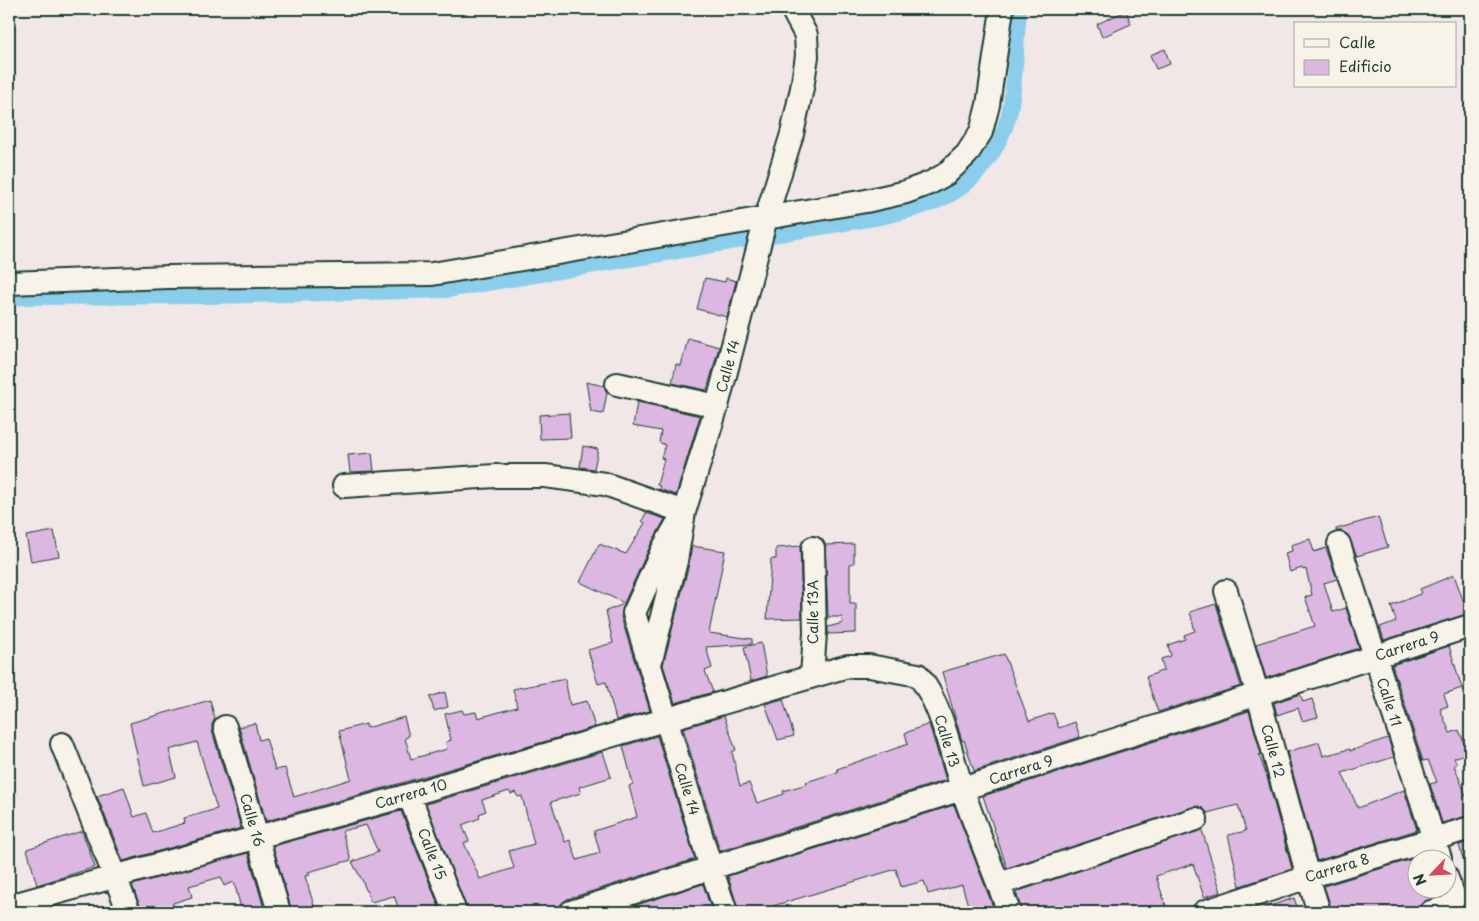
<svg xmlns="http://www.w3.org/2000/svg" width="1479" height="921" font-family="'Playpen Sans',sans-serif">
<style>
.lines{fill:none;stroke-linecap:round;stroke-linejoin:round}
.canal{stroke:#8bceec;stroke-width:16}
.building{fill:#dbb7e1;stroke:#1f3d34;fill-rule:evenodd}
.minor-casing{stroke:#1f3d34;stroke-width:26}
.minor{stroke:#f7f3e8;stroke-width:22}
.labels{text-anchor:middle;stroke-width:4.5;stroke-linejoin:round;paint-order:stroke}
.street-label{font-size:14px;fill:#1f3d34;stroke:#f7f3e8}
</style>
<rect width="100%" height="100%" fill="#f1e7e7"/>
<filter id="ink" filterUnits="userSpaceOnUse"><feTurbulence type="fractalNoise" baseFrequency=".02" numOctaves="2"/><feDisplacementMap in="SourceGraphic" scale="10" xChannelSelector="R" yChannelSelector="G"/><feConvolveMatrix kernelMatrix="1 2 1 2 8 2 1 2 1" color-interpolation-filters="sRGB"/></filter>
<g filter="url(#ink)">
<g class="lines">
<!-- canal -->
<path class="canal" d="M 9,299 L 21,297 L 209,296 L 446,290 L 880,217 C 930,207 967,196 994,150 C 1002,135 1009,121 1011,104 C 1016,73 1016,40 1019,9"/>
</g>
<!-- building -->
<path class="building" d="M 1126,11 L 1131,24 L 1102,37 L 1097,24 Z
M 1165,49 L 1170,64 L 1156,69 L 1150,55 Z
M 705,278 L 725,282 L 726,278 L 736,281 L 727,317 L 697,309 Z
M 688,338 L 719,347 L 707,390 L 672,383 L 676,364 L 681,366 Z
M 586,382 L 604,386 L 607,393 L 603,414 L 591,412 Z
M 637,402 L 700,416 L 676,495 L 659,489 L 660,486 L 657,485 L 664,459 L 661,458 L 665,445 L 659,442 L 661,431 L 633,426 Z
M 569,413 L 571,438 L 540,439 L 539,415 Z
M 583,446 L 598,449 L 594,469 L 580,467 Z
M 372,453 L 374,471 L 350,472 L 348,455 Z
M 646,513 L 665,519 L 651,544 L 624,603 L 580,582 L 599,544 L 626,554 L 645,523 L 642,521 Z
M 1378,517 L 1388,547 L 1357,556 L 1348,535 L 1342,531 L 1336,531 L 1336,529 Z
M 54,531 L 59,556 L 31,561 L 26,536 Z
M 1310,539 L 1314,552 L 1326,548 L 1337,579 L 1324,583 L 1333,612 L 1346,608 L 1359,648 L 1266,678 L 1256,644 L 1315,626 L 1305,597 L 1312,595 L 1306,569 L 1303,570 L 1302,568 L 1290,572 L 1285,553 L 1292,551 L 1291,545 Z
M 854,544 L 854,563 L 850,564 L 850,604 L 856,604 L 856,633 L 828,634 L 828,627 L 843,623 L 842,617 L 828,617 L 825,545 Z
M 692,546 L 725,551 L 709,633 L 752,639 L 752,644 L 706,647 L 712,668 L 705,671 L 713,692 L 675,703 L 663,665 L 689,564 Z
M 800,546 L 802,618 L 767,619 L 771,559 L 776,559 L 776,548 Z
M 1454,575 L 1463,600 L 1470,597 L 1470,613 L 1384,640 L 1380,627 L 1396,621 L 1391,606 L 1422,593 L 1420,589 Z
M 624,604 L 621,617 L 650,711 L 616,720 L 606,682 L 598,684 L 588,650 L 613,643 L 606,611 Z
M 1216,604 L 1241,686 L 1158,712 L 1146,677 L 1164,670 L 1161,659 L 1171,656 L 1168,645 L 1185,639 L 1184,635 L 1195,631 L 1190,612 Z
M 761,643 L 767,676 L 751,681 L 744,647 Z
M 1449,646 L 1462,688 L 1444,694 L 1448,706 L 1440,709 L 1450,733 L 1459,730 L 1468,753 L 1454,758 L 1457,764 L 1454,765 L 1470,806 L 1470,815 L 1442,823 L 1430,784 L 1437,782 L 1428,760 L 1423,761 L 1392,665 Z
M 1004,654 L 1029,721 L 1053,713 L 1059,728 L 1075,722 L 1080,737 L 974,771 L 964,740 L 962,741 L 942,672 Z
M 565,679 L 570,705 L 587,701 L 595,727 L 405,782 L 266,821 L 239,727 L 255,723 L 259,740 L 266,738 L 275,770 L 285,768 L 294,797 L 351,779 L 339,731 L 366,724 L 367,728 L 404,717 L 409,736 L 405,738 L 411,759 L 447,749 L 446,742 L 451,740 L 445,714 L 462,710 L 464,714 L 476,712 L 478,718 L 517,707 L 513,689 Z
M 445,692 L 448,707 L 434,711 L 430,697 Z
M 1300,694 L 1303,702 L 1312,699 L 1318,717 L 1302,721 L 1298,708 L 1277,715 L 1274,703 Z
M 783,699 L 794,736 L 778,740 L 765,704 Z
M 210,700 L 215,719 L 212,724 L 212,731 L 241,828 L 123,861 L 97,796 L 124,787 L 134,817 L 146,813 L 153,833 L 185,823 L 184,818 L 217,809 L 197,742 L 169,750 L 176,777 L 144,786 L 130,723 Z
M 1249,711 L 1261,754 L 1259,755 L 1267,777 L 1292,869 L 1240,886 L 1228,835 L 1246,831 L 1238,805 L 1207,813 L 1204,809 L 1199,806 L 1192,807 L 1007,868 L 983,796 Z
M 724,716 L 736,750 L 732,752 L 740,786 L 749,783 L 757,803 L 784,794 L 783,791 L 807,784 L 806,782 L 838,772 L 837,769 L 908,744 L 905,733 L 929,724 L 946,780 L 720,851 L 683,728 Z
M 657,736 L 695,859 L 567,899 L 561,904 L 558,912 L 468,912 L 426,804 L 603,752 L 611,777 L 579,787 L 581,793 L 551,802 L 565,842 L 570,840 L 577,860 L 600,853 L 594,831 L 637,817 L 629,786 L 633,784 L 623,746 ZM 509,791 L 511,794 L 515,792 L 518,797 L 522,796 L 534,844 L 509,851 L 514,868 L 480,879 L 464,843 L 469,841 L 462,825 L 480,818 L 479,814 L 486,811 L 482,800 Z
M 1388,738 L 1394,757 L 1342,773 L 1358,808 L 1404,790 L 1417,830 L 1317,861 L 1287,752 L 1319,742 L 1323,756 L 1350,749 L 1350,751 Z
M 954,805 L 995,912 L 970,912 L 962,885 L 928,894 L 924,881 L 901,887 L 896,869 L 773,906 L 776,912 L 739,912 L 728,876 Z
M 401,811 L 441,912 L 400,912 L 394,896 L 371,902 L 362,880 L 352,862 L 378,852 L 366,825 L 342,831 L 351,860 L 308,872 L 310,875 L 305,876 L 316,912 L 292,912 L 273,846 Z
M 1202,830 L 1221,892 L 1204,897 L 1193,864 L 1156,876 L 1166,906 L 1147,912 L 1022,912 L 1016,892 Z
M 82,831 L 95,867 L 37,885 L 27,849 Z
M 1470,842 L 1470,871 L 1467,872 L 1459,845 Z
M 248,853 L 265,912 L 242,912 L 234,882 L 224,886 L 221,877 L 189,886 L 192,897 L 173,903 L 173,905 L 167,908 L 168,912 L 142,912 L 132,885 Z
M 1425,855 L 1426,858 L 1416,858 L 1416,888 L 1437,888 L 1440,896 L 1422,903 L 1418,912 L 1350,912 L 1348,906 L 1332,911 L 1324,886 Z
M 703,884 L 712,912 L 614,912 Z
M 1294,898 L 1299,912 L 1258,912 L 1258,910 Z"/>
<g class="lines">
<!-- minor casing -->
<g class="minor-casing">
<path id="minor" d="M 9,283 L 168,277 L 432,274 L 866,201 L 906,192 L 930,183 L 946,174 L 967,154 L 981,132 L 988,105 L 1002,9
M 617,384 L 717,406
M 344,486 L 495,476 L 545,476 L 605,484 L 684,512
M 676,526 L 663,549 L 634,613 L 711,868 L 726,912
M 1339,544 L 1440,858
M 1226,591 L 1258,695 L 1308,877 L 1319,912
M 650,664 L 676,561 L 684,512 L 717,406 L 766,218 L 792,134 L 802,88 L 807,56 L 806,35 L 792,9
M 812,676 L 815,633 L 813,548
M 225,727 L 279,912
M 62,744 L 129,912
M 409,795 L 455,912
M 1446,876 L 1460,912
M 999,884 L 1196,819
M 9,906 L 409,795 L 848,666 L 869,666 L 918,675 C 942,705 950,751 962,788 C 976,830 994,871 1009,912
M 571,912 L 962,789 L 1470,626
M 1204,912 L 1308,877 L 1470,828
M 1431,912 L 1457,904"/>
</g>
<!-- minor -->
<use href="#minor" class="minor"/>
</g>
</g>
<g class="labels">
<!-- street labels -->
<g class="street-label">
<text transform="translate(728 366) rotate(-75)" y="5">Calle 14</text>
<text transform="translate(813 612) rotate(-90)" y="5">Calle 13A</text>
<text transform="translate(1407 646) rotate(-18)" y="5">Carrera 9</text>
<text transform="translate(1389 702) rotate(72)" y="5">Calle 11</text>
<text transform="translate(947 741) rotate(73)" y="5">Calle 13</text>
<text transform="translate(1273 751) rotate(75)" y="5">Calle 12</text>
<text transform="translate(1021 770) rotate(-18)" y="5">Carrera 9</text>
<text transform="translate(687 789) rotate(73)" y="5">Calle 14</text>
<text transform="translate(411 794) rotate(-16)" y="5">Carrera 10</text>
<text transform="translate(252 820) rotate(74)" y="5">Calle 16</text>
<text transform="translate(432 854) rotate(69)" y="5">Calle 15</text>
<text transform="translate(1337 868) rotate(-17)" y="5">Carrera 8</text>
</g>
</g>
<!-- margin -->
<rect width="1479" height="921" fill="none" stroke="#f7f3e8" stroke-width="30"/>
<rect x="15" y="15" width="1449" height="891" fill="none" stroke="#1f3d34" stroke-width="2" filter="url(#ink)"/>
<!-- legend -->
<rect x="1294" y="22" width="162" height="65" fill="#f7f3e8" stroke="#a1aaa0"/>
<rect x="1304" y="39" width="25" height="8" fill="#f7f3e8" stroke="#a1aaa0"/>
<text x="1339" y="48" font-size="15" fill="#1f3d34">Calle</text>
<rect x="1304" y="60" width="25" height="15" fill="#dbb7e1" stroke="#a1aaa0"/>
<text x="1339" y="72" font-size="15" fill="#1f3d34">Edificio</text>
<!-- north arrow -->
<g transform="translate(1432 874) rotate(245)"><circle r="24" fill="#f7f3e8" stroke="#a1aaa0"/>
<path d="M0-4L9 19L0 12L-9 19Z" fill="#d1495b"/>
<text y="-8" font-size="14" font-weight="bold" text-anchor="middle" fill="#1f3d34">N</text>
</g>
</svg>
